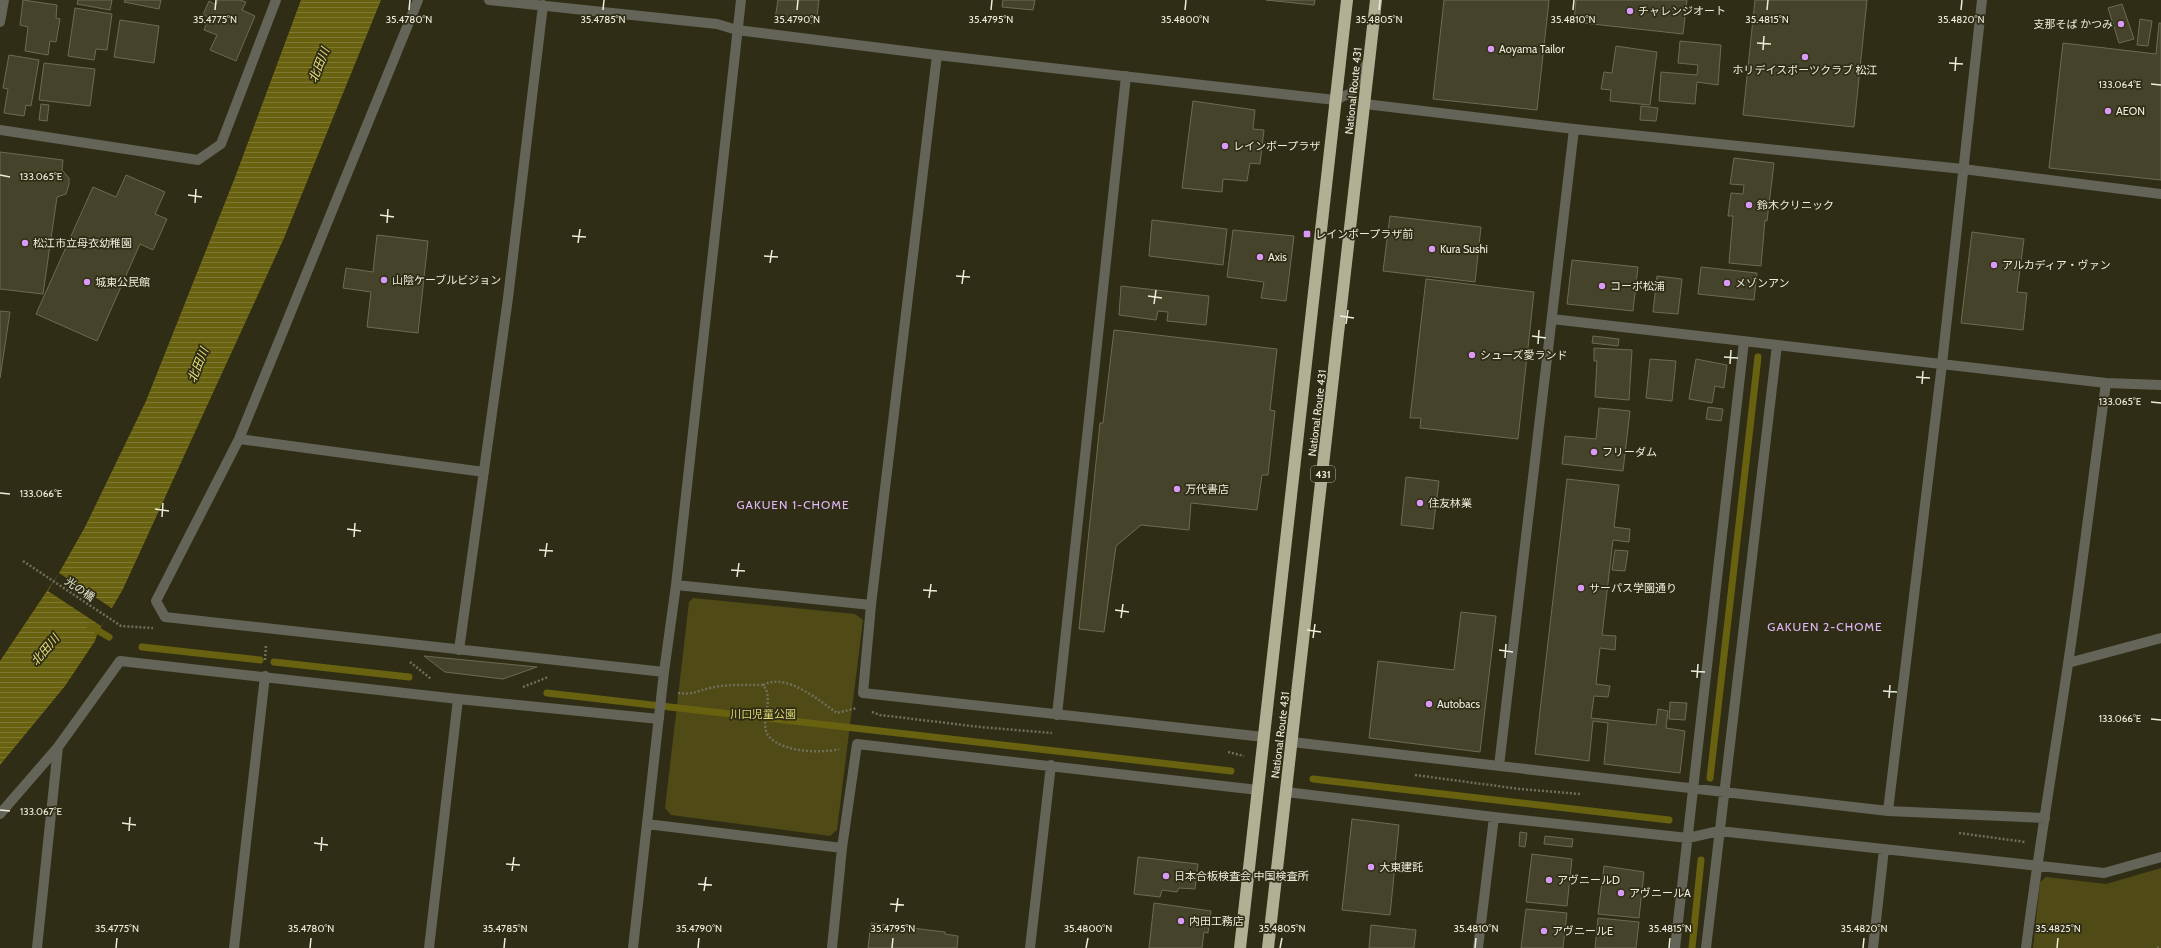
<svg xmlns="http://www.w3.org/2000/svg" width="2161" height="948" font-family="Cabin,'Noto Sans JP',sans-serif">
<style>
.green{fill:#4f4a16}
.water{fill:url(#water-rules)}
.pier{fill:#2f2d15}
.lines{fill:none;stroke-linecap:round;stroke-linejoin:round}
.stream{stroke:#68610f;stroke-width:7}
.building{fill:#45432a;stroke:#6d6b52}
.path{stroke:#706f5a;stroke-width:2.5;stroke-dasharray:2 2;stroke-linecap:butt}
.street{stroke:#646458;stroke-width:10}
.highway{stroke:#b2b094;stroke-width:12}
.ticks{fill:none;stroke:#ededde;stroke-width:1.5}
.poi-dot{fill:#d99af7;stroke:#2f2d15;stroke-width:1.5}
.labels{text-anchor:middle;stroke-width:3.5;stroke-linejoin:round;paint-order:stroke}
.shield{fill:#2f2d15;stroke:#b4b3a2;stroke-width:1}
.shield-label{font-size:10px;font-weight:bold;fill:#ededde}
.poi-label{font-size:11px;fill:#ededde;stroke:#2f2d15;text-anchor:start}
.street-label{font-size:11px;fill:#ededde;stroke:#2f2d15}
.park-label{font-size:11px;fill:#e1d770;stroke:#2f2d15}
.water-label{font-size:12px;font-style:italic;fill:#e9e078;stroke:#2f2d15}
.neighbourhood-label{font-size:12px;letter-spacing:1px;fill:#e2b7f8;stroke:#2f2d15}
.ticks-label{font-size:10px;text-anchor:middle;fill:#ededde;stroke:#2f2d15;stroke-width:3.5;stroke-linejoin:round;paint-order:stroke}
</style>
<defs>
<pattern id="water-rules" width="6" height="5" patternUnits="userSpaceOnUse"><rect width="6" height="5" fill="#68610f"/><path d="M0 2.5h6" fill="none" stroke="#7e7832"/></pattern>
</defs>
<rect width="100%" height="100%" fill="#2f2d15"/>
<!-- green -->
<path class="green" d="M 693,598 L 855,614 L 863,620 L 837,830 L 830,836 L 671,815 L 665,808 L 689,602 Z
M 2161,868 L 2161,948 L 2033,948 L 2040,882 L 2046,877 L 2106,884 Z"/>
<!-- water -->
<path class="water" d="M 301,0 L 381,0 L 284,238 L 123,589 L 98,632 L 95,641 L 65,686 L 0,765 L 0,661 L 59,573 L 85,527 L 146,401 L 234,180 Z"/>
<!-- pier -->
<path class="pier" d="M 59,573 L 113,609 L 101,626 L 48,591 Z"/>
<g class="lines">
<!-- stream -->
<path class="stream" d="M 90,626 L 109,637
M 142,647 L 260,660
M 274,662 L 409,677
M 547,693 L 1231,771
M 1710,778 L 1758,357
M 1313,779 L 1669,820
M 1692,948 L 1701,860"/>
</g>
<!-- building -->
<path class="building" d="M 23,0 L 57,5 L 56,18 L 60,19 L 56,42 L 50,41 L 48,55 L 25,51 L 28,27 L 20,25 Z
M 78,0 L 112,0 L 110,10 L 77,4 Z
M 125,0 L 161,0 L 159,9 L 124,2 Z
M 218,0 L 240,0 L 246,2 L 242,10 L 255,16 L 236,61 L 210,50 L 217,35 L 204,30 L 209,17 L 203,15 L 209,1 L 216,5 Z
M 778,0 L 819,0 L 816,24 L 775,19 Z
M 1003,0 L 1035,0 L 1033,10 L 1002,7 Z
M 1266,0 L 1315,0 L 1314,5 Z
M 1444,0 L 1549,0 L 1537,110 L 1433,99 Z
M 1576,0 L 1687,0 L 1683,34 L 1574,22 Z
M 1755,0 L 1867,0 L 1854,127 L 1743,115 Z
M 2122,4 L 2134,39 L 2119,43 L 2108,8 Z
M 75,8 L 112,14 L 107,50 L 96,49 L 94,60 L 68,56 Z
M 2140,19 L 2152,21 L 2148,46 L 2137,45 Z
M 120,20 L 159,26 L 154,63 L 114,57 Z
M 2159,23 L 2161,23 L 2161,180 L 2049,168 L 2063,43 L 2156,54 Z
M 1680,41 L 1721,45 L 1718,85 L 1697,82 L 1695,104 L 1659,101 L 1661,72 L 1697,75 L 1698,65 L 1678,63 Z
M 1616,46 L 1657,52 L 1650,105 L 1610,101 L 1611,90 L 1601,89 L 1604,72 L 1612,73 Z
M 9,55 L 39,60 L 31,106 L 26,105 L 24,116 L 4,113 L 8,89 L 3,88 Z
M 44,63 L 95,69 L 90,106 L 39,100 Z
M 1193,101 L 1255,110 L 1253,129 L 1264,130 L 1260,164 L 1250,163 L 1247,181 L 1223,179 L 1222,192 L 1182,188 Z
M 41,104 L 49,105 L 47,121 L 39,120 Z
M 1641,106 L 1658,108 L 1656,121 L 1640,120 Z
M 0,152 L 63,160 L 62,170 L 69,178 L 69,184 L 66,194 L 57,197 L 43,294 L 0,289 Z
M 1734,158 L 1774,163 L 1767,221 L 1765,220 L 1761,266 L 1729,263 L 1733,216 L 1728,216 L 1731,193 L 1743,194 L 1744,185 L 1730,184 Z
M 126,175 L 165,192 L 155,214 L 167,219 L 153,250 L 140,244 L 97,341 L 36,314 L 93,187 L 116,197 Z
M 1390,216 L 1481,227 L 1475,282 L 1383,271 Z
M 1152,220 L 1227,229 L 1223,265 L 1149,256 Z
M 1233,230 L 1294,236 L 1286,301 L 1261,298 L 1264,282 L 1227,277 Z
M 1972,232 L 2024,239 L 2017,292 L 2027,293 L 2023,330 L 1961,323 Z
M 377,235 L 428,241 L 418,333 L 367,327 L 371,292 L 343,288 L 346,268 L 373,272 Z
M 1572,260 L 1638,267 L 1633,311 L 1567,304 Z
M 1701,267 L 1757,273 L 1754,300 L 1698,294 Z
M 1657,276 L 1682,279 L 1678,314 L 1653,312 Z
M 1426,279 L 1534,292 L 1518,439 L 1420,428 L 1421,418 L 1410,418 Z
M 1121,286 L 1209,296 L 1206,325 L 1167,321 L 1168,312 L 1158,311 L 1156,320 L 1119,315 Z
M 0,311 L 10,312 L 0,378 Z
M 1114,330 L 1277,349 L 1270,410 L 1275,411 L 1268,475 L 1262,475 L 1257,510 L 1191,503 L 1189,530 L 1141,525 L 1116,546 L 1104,632 L 1079,629 L 1100,423 L 1103,423 Z
M 1593,336 L 1619,339 L 1618,346 L 1592,343 Z
M 1594,348 L 1632,350 L 1629,400 L 1595,397 L 1597,361 L 1594,361 Z
M 1650,359 L 1676,361 L 1672,401 L 1646,398 Z
M 1696,359 L 1727,365 L 1724,388 L 1715,386 L 1712,403 L 1689,399 Z
M 1708,407 L 1723,409 L 1721,421 L 1706,419 Z
M 1599,408 L 1630,411 L 1623,471 L 1562,464 L 1565,436 L 1596,439 Z
M 1406,477 L 1439,481 L 1433,529 L 1401,525 Z
M 1567,479 L 1619,485 L 1614,527 L 1630,529 L 1629,542 L 1613,540 L 1602,635 L 1616,636 L 1615,650 L 1600,648 L 1596,684 L 1610,686 L 1608,697 L 1594,696 L 1591,718 L 1656,725 L 1658,709 L 1668,711 L 1666,728 L 1685,731 L 1680,773 L 1604,764 L 1608,723 L 1593,721 L 1589,761 L 1535,754 Z
M 1615,550 L 1628,551 L 1625,571 L 1612,570 Z
M 1461,612 L 1496,616 L 1480,752 L 1369,738 L 1378,661 L 1454,670 Z
M 424,656 L 537,667 L 503,679 L 445,672 Z
M 1670,702 L 1687,703 L 1685,720 L 1669,719 Z
M 1352,819 L 1399,825 L 1390,915 L 1342,910 Z
M 1520,832 L 1527,833 L 1525,847 L 1519,846 Z
M 1545,836 L 1573,839 L 1572,847 L 1544,844 Z
M 1532,854 L 1572,859 L 1567,906 L 1526,902 Z
M 1138,857 L 1198,864 L 1195,889 L 1179,888 L 1177,892 L 1162,890 L 1160,897 L 1134,894 Z
M 1604,866 L 1644,872 L 1639,918 L 1598,914 Z
M 1154,903 L 1211,911 L 1208,933 L 1204,932 L 1202,948 L 1149,948 Z
M 1526,909 L 1567,913 L 1563,948 L 1521,948 Z
M 1598,918 L 1639,922 L 1636,948 L 1595,948 Z
M 871,923 L 945,932 L 945,934 L 958,936 L 957,948 L 868,948 Z
M 1371,925 L 1416,930 L 1414,948 L 1369,948 Z"/>
<g class="lines">
<!-- path -->
<path class="path" d="M 23,561 L 121,626 L 153,628
M 265,660 L 266,645
M 410,662 L 431,679
M 763,685 C 786,672 820,701 837,713 L 857,708
M 523,687 L 548,677
M 678,693 C 693,695 697,691 710,688 C 727,684 746,685 763,685 C 774,697 762,717 766,731 C 773,752 821,754 839,749
M 872,712 L 880,715 L 980,727 L 1052,733
M 1228,752 L 1244,756
M 1415,775 L 1520,789 L 1580,794
M 1959,833 L 2025,842
M 2157,948 L 2161,947"/>
<!-- street -->
<path class="street" d="M 418,0 L 239,439 L 156,601 L 165,617 L 664,672
M 489,0 L 717,24 L 737,30 L 937,55 L 1335,100 L 1351,93 L 1367,63
M 0,22 L 4,0
M 937,55 L 871,605 L 863,693 L 1264,737
M 1365,104 L 1574,129 L 1963,169 L 2161,194
M 0,130 L 198,160 L 221,144 L 276,0
M 1552,319 L 2106,383 L 2161,385
M 239,439 L 484,472
M 676,585 L 871,605
M 459,650 L 508,298 L 543,5
M 2068,663 L 2161,638
M 1057,715 L 1126,76
M 1292,742 L 1888,811 L 2045,818
M 1499,766 L 1574,129
M 1286,792 L 1494,817 L 1688,838 L 1719,831 L 2104,873 L 2161,857
M 1888,811 L 1942,364 L 1982,0
M 0,814 L 58,747
M 647,824 L 842,848
M 37,948 L 58,747 L 120,661 L 458,699 L 659,719
M 234,948 L 265,676
M 429,948 L 458,699
M 633,948 L 664,672 L 676,585 L 741,0
M 832,948 L 842,848 L 857,744 L 1258,790
M 1030,948 L 1051,765
M 1478,948 L 1494,817
M 1675,948 L 1744,341
M 1706,948 L 1777,345
M 1873,948 L 1884,849
M 2026,948 C 2038,853 2054,759 2068,664 C 2082,571 2093,477 2106,383"/>
<!-- highway -->
<path class="highway" d="M 1240,948 L 1347,0
M 1268,948 L 1376,0"/>
</g>
<!-- ticks -->
<path class="ticks" d="M 215,10 L 216,0M 409,10 L 410,0M 603,10 L 604,0M 797,10 L 798,0M 991,10 L 992,0M 1185,10 L 1186,0M 1379,10 L 1380,0M 1573,10 L 1574,0M 1767,10 L 1768,0M 1961,10 L 1962,0M 1757,43 L 1771,44M 1763,50 L 1764,36M 1949,63 L 1963,64M 1955,71 L 1956,57M 2151,84 L 2161,85M 0,175 L 10,177M 188,195 L 202,197M 195,203 L 196,189M 380,215 L 394,217M 387,223 L 388,209M 572,236 L 586,237M 578,243 L 580,229M 764,256 L 778,257M 770,263 L 772,250M 956,276 L 970,277M 962,284 L 964,270M 1148,296 L 1162,298M 1154,304 L 1156,290M 1340,316 L 1354,318M 1346,324 L 1348,310M 1532,336 L 1546,338M 1538,344 L 1539,330M 1724,357 L 1738,358M 1730,364 L 1731,350M 1916,377 L 1930,378M 1922,384 L 1923,371M 2151,402 L 2161,403M 0,493 L 10,494M 155,509 L 169,511M 162,517 L 163,503M 347,529 L 361,531M 354,537 L 355,523M 539,550 L 553,551M 545,557 L 547,543M 731,570 L 745,571M 737,577 L 739,563M 923,590 L 937,591M 929,598 L 931,584M 1115,610 L 1129,612M 1121,618 L 1123,604M 1307,630 L 1321,632M 1313,638 L 1315,624M 1499,650 L 1513,652M 1505,658 L 1506,644M 1691,671 L 1705,672M 1697,678 L 1698,664M 1883,691 L 1897,692M 1889,698 L 1890,685M 2151,719 L 2161,720M 0,810 L 10,811M 122,823 L 136,825M 129,831 L 130,817M 314,843 L 328,845M 321,851 L 322,837M 506,864 L 520,865M 512,871 L 514,857M 698,884 L 712,885M 704,891 L 706,877M 890,904 L 904,905M 896,912 L 898,898M 116,948 L 117,938M 310,948 L 311,938M 504,948 L 505,938M 698,948 L 699,938M 892,948 L 893,938M 1086,948 L 1088,938M 1280,948 L 1282,938M 1475,948 L 1476,938M 1669,948 L 1670,938M 1863,948 L 1864,938M 2057,948 L 2058,938"/>
<!-- markers -->
<g class="poi-dot">
<circle cx="1630" cy="11" r="4"/>
<circle cx="2121" cy="24" r="4"/>
<circle cx="1491" cy="49" r="4"/>
<circle cx="1805" cy="57" r="4"/>
<circle cx="2108" cy="111" r="4"/>
<circle cx="1225" cy="146" r="4"/>
<circle cx="1749" cy="205" r="4"/>
<rect x="1303" y="230" width="8" height="8" rx="2"/>
<circle cx="25" cy="243" r="4"/>
<circle cx="1432" cy="249" r="4"/>
<circle cx="1260" cy="257" r="4"/>
<circle cx="1994" cy="265" r="4"/>
<circle cx="384" cy="280" r="4"/>
<circle cx="87" cy="282" r="4"/>
<circle cx="1727" cy="283" r="4"/>
<circle cx="1602" cy="286" r="4"/>
<circle cx="1472" cy="355" r="4"/>
<circle cx="1594" cy="452" r="4"/>
<circle cx="1177" cy="489" r="4"/>
<circle cx="1420" cy="503" r="4"/>
<circle cx="1581" cy="588" r="4"/>
<circle cx="1429" cy="704" r="4"/>
<circle cx="1371" cy="867" r="4"/>
<circle cx="1166" cy="876" r="4"/>
<circle cx="1549" cy="880" r="4"/>
<circle cx="1621" cy="893" r="4"/>
<circle cx="1181" cy="921" r="4"/>
<circle cx="1544" cy="931" r="4"/>
</g>
<g class="labels">
<!-- shield labels -->
<rect class="shield" x="1311" y="466" width="24" height="16" rx="3"/>
<g class="shield-label">
<text x="1323" y="478">431</text>
</g>
<!-- poi labels -->
<g class="poi-label">
<text x="1638" y="15">チャレンジオート</text>
<text x="2113" y="28" text-anchor="end">支那そば かつみ</text>
<text x="1499" y="53">Aoyama Tailor</text>
<text x="1805" y="74" text-anchor="middle">ホリデイスポーツクラブ 松江</text>
<text x="2116" y="115">AEON</text>
<text x="1233" y="150">レインボープラザ</text>
<text x="1757" y="209">鈴木クリニック</text>
<text x="1315" y="238">レインボープラザ前</text>
<text x="33" y="247">松江市立母衣幼稚園</text>
<text x="1440" y="253">Kura Sushi</text>
<text x="1268" y="261">Axis</text>
<text x="2002" y="269">アルカディア・ヴァン</text>
<text x="392" y="284">山陰ケーブルビジョン</text>
<text x="95" y="286">城東公民館</text>
<text x="1735" y="287">メゾンアン</text>
<text x="1610" y="290">コーポ松浦</text>
<text x="1480" y="359">シューズ愛ランド</text>
<text x="1602" y="456">フリーダム</text>
<text x="1185" y="493">万代書店</text>
<text x="1428" y="507">住友林業</text>
<text x="1589" y="592">サーパス学園通り</text>
<text x="1437" y="708">Autobacs</text>
<text x="1379" y="871">大東建託</text>
<text x="1174" y="880">日本合板検査会 中国検査所</text>
<text x="1557" y="884">アヴニールD</text>
<text x="1629" y="897">アヴニールA</text>
<text x="1189" y="925">内田工務店</text>
<text x="1552" y="935">アヴニールE</text>
</g>
<!-- street labels -->
<g class="street-label">
<text transform="translate(1353 91) rotate(-84)" y="4">National Route 431</text>
<text transform="translate(1317 413) rotate(-83)" y="4">National Route 431</text>
<text transform="translate(80 589) rotate(34)" y="4">光の橋</text>
<text transform="translate(1280 735) rotate(-83)" y="4">National Route 431</text>
</g>
<!-- park labels -->
<g class="park-label">
<text x="763" y="718">川口児童公園</text>
</g>
<!-- water labels -->
<g class="water-label">
<text transform="translate(319 65) rotate(-68)" y="4">北田川</text>
<text transform="translate(198 365) rotate(-68)" y="4">北田川</text>
<text transform="translate(45 650) rotate(-50)" y="4">北田川</text>
</g>
<!-- neighbourhood labels -->
<g class="neighbourhood-label">
<text x="793" y="509">GAKUEN 1-CHOME</text>
<text x="1825" y="631">GAKUEN 2-CHOME</text>
</g>
</g>
<g class="ticks-label">
<text x="215" y="23">35.4775°N</text>
<text x="409" y="23">35.4780°N</text>
<text x="603" y="23">35.4785°N</text>
<text x="797" y="23">35.4790°N</text>
<text x="991" y="23">35.4795°N</text>
<text x="1185" y="23">35.4800°N</text>
<text x="1379" y="23">35.4805°N</text>
<text x="1573" y="23">35.4810°N</text>
<text x="1767" y="23">35.4815°N</text>
<text x="1961" y="23">35.4820°N</text>
<text x="2120" y="88">133.064°E</text>
<text x="41" y="180">133.065°E</text>
<text x="2120" y="405">133.065°E</text>
<text x="41" y="497">133.066°E</text>
<text x="2120" y="722">133.066°E</text>
<text x="41" y="815">133.067°E</text>
<text x="117" y="932">35.4775°N</text>
<text x="311" y="932">35.4780°N</text>
<text x="505" y="932">35.4785°N</text>
<text x="699" y="932">35.4790°N</text>
<text x="893" y="932">35.4795°N</text>
<text x="1088" y="932">35.4800°N</text>
<text x="1282" y="932">35.4805°N</text>
<text x="1476" y="932">35.4810°N</text>
<text x="1670" y="932">35.4815°N</text>
<text x="1864" y="932">35.4820°N</text>
<text x="2058" y="932">35.4825°N</text>
</g>
</svg>
